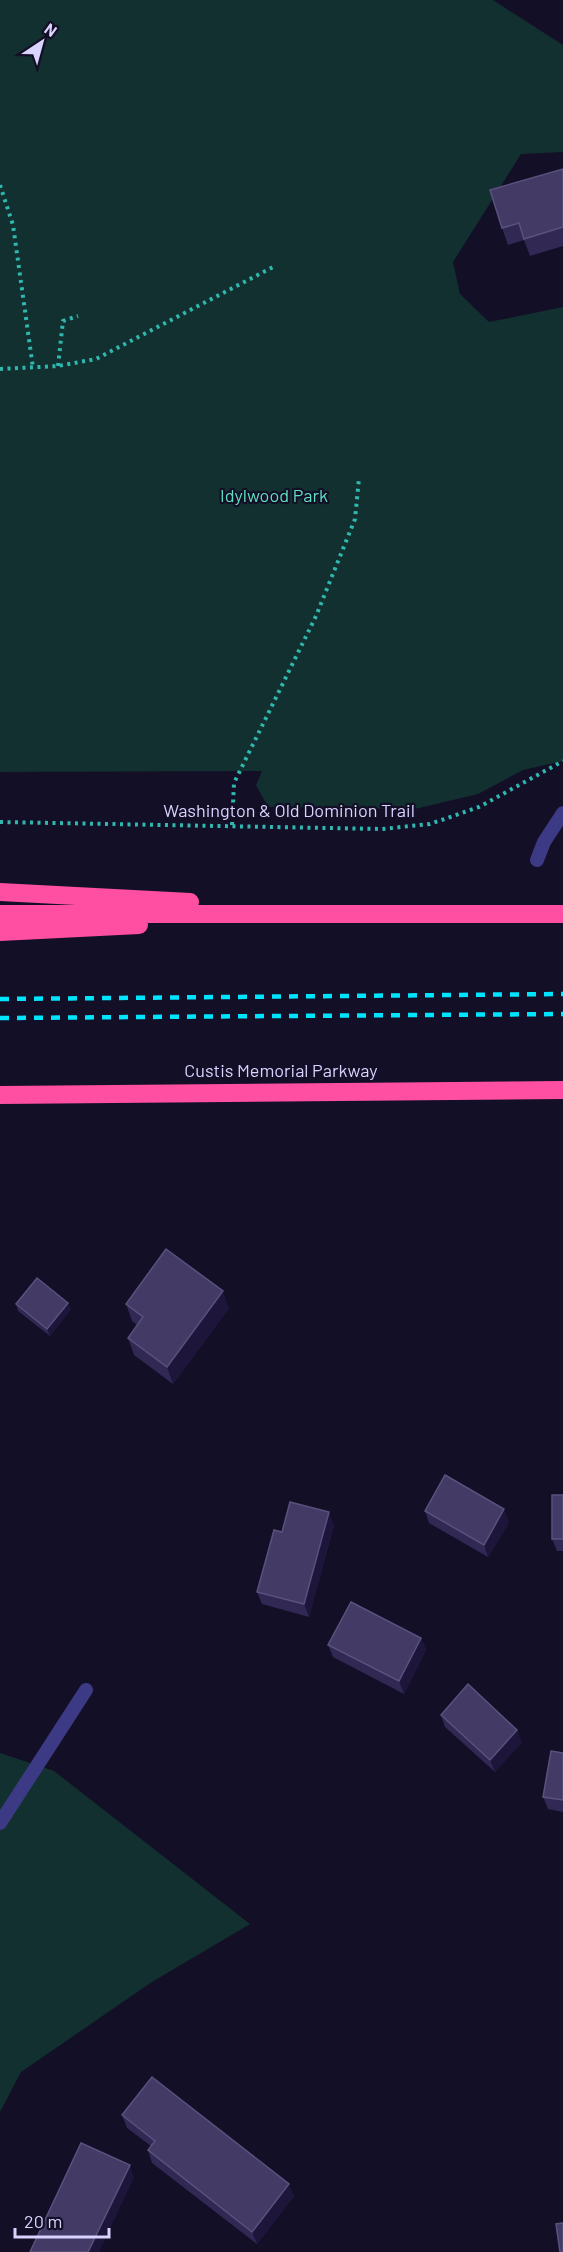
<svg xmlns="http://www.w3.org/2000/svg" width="563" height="2252" font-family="Barlow,sans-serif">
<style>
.green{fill:#12302f}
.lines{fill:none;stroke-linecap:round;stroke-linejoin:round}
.path{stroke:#2fb8b0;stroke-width:4;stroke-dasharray:3 4.5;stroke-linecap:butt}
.lane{stroke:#3d3a85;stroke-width:14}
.highway{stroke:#ff4fa3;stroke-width:18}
.rail{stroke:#00e5ff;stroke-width:4.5;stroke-dasharray:9 8;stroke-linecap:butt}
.wall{fill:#312854}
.shaded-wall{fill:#1d163a}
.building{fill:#433a66;stroke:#5a527e;stroke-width:1.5}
.labels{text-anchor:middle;stroke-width:4.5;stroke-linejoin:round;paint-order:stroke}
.park-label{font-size:18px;fill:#5fe0c0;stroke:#130f26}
.street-label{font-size:18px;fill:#d9d4ff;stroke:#130f26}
</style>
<rect width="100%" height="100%" fill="#130f26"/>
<!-- green -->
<path class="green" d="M 0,0 L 493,0 L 563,45 L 563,152 L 521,154 L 453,262 L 460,294 L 489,322 L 563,307 L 563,761 L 523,770 L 478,794 L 415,809 L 268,807 L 256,785 L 262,771 L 0,772 Z
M 0,1753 L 54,1771 L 250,1924 L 152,1982 L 21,2072 L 0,2112 Z"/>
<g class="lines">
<!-- path -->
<path class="path" d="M 0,185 L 13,225 L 33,368
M 58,366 L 63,321 L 78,316
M 0,369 L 58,366 L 96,359 L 275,266
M 0,822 L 382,829 L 430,824 L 479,807 L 563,761
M 232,825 L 234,783 L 316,616 L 355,519 L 359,478"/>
<!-- lane -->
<path class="lane" d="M 537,860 L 544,842 L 563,813
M 0,1823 L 86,1690"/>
<!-- highway -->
<path class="highway" d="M 0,892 L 190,902
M 0,914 L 563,914
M 0,932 L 139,925
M 0,1095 L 563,1090"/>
<!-- rail -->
<path class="rail" d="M 0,999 L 563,994
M 0,1018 L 563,1014"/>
</g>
<!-- wall -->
<path class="wall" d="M 563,169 L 563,246 L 530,256 L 524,240 L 508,245 L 502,228 Z
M 16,1304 L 71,1309 L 50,1336 L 18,1311 Z
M 126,1304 L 229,1308 L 173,1384 L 134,1355 L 128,1338 L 137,1325 L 132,1321 Z
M 563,1495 L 563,1551 L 557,1551 L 552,1539 Z
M 425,1511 L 509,1522 L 488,1557 L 429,1523 Z
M 334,1525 L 309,1617 L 262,1604 L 257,1592 L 282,1532 Z
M 421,1638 L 426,1650 L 404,1694 L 333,1657 L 328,1645 Z
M 441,1715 L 522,1742 L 495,1772 L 445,1727 Z
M 563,1753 L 563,1812 L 548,1809 L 543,1797 Z
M 122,2115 L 294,2196 L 257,2244 L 152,2163 L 148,2150 L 151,2146 L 127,2128 Z"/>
<!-- shaded-wall -->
<path class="shaded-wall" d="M 223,1291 L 229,1308 L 173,1384 L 167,1367 Z
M 68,1303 L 71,1309 L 50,1336 L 47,1329 Z
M 504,1509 L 509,1522 L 488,1557 L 484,1545 Z
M 329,1512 L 334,1525 L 309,1617 L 304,1604 Z
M 421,1638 L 426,1650 L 404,1694 L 399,1681 Z
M 517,1730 L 522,1742 L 495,1772 L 490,1760 Z
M 130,2165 L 134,2178 L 99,2252 L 88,2252 Z
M 289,2184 L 294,2196 L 257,2244 L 252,2232 Z"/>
<!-- building -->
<path class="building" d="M 563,169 L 563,227 L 524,239 L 519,223 L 502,228 L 490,190 Z
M 166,1249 L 223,1291 L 167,1367 L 128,1338 L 143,1317 L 126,1304 Z
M 37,1278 L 68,1303 L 47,1329 L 16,1304 Z
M 445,1475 L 504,1509 L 484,1545 L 425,1511 Z
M 552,1495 L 563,1495 L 563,1539 L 552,1539 Z
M 290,1502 L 329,1512 L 304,1604 L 257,1592 L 274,1530 L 282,1532 Z
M 351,1602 L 421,1638 L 399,1681 L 328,1645 Z
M 468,1684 L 517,1730 L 490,1760 L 441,1715 Z
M 551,1751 L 563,1753 L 563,1800 L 543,1797 Z
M 152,2077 L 289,2184 L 252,2232 L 148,2150 L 155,2141 L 122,2115 Z
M 81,2143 L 130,2165 L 88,2252 L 30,2252 Z
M 563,2223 L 563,2252 L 560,2252 L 556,2224 Z"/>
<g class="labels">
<!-- park labels -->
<g class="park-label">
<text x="274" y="502">Idylwood Park</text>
</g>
<!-- street labels -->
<g class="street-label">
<text x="289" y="817">Washington &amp; Old Dominion Trail</text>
<text x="281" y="1077">Custis Memorial Parkway</text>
</g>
</g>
<!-- north arrow -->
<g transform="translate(42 42) rotate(36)" stroke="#130f26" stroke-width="4.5" paint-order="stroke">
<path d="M0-4.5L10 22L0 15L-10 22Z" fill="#d9d4ff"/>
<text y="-9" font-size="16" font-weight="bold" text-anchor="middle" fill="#d9d4ff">N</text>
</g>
<!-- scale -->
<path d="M15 2228v9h94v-9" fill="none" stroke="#d9d4ff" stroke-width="3"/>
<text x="24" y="2228" font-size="18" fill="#d9d4ff" stroke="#130f26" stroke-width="4.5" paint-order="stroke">20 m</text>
</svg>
